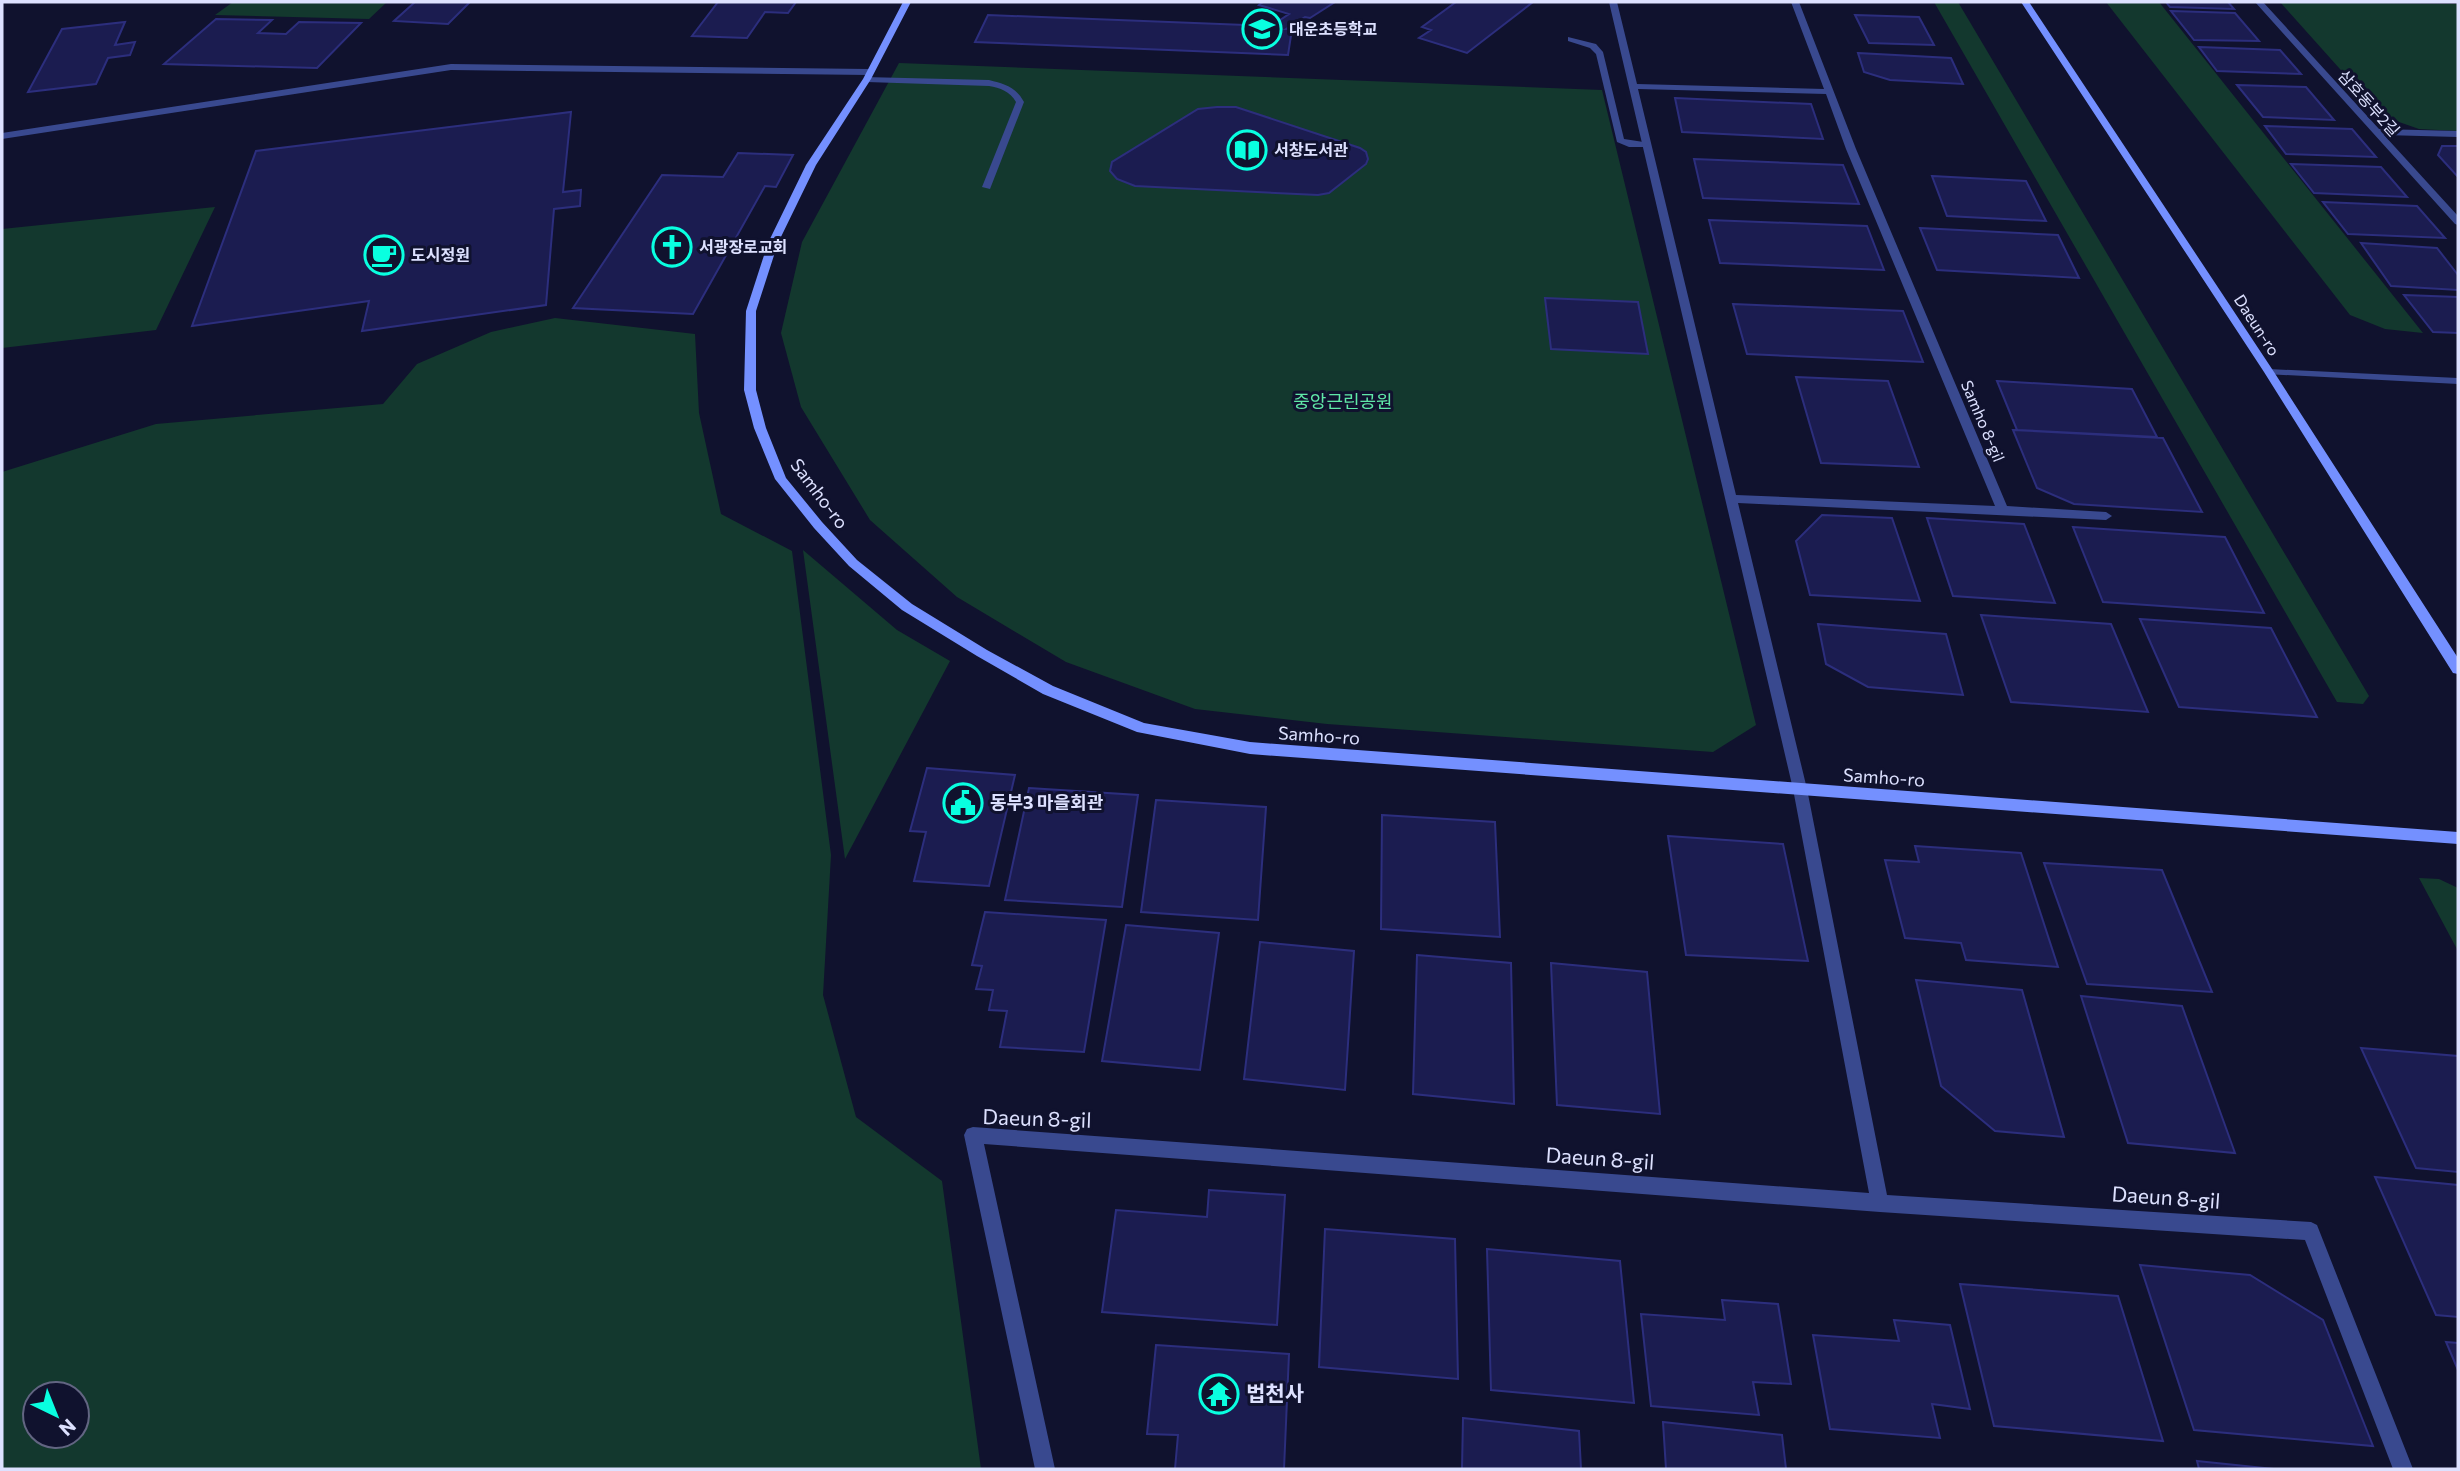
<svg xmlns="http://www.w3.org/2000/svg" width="2460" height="1471" font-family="Commissioner,'Noto Sans KR',sans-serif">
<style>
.green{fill:#13382e;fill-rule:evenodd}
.building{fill:#1b1c50;stroke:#2c2e7d;stroke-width:2}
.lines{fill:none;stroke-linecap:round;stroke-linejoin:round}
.lane{fill:#39498f;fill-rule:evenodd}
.street{fill:#39498f;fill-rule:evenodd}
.secondary{fill:#7490ff;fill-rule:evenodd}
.labels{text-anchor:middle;stroke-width:6;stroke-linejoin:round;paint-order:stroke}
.far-poi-label{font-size:16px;font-weight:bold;fill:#dde1ff;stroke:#10122e;text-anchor:start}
.far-street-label{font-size:16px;fill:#dde1ff;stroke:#10122e}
.park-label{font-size:18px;fill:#60e8a7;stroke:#10122e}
.street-label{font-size:18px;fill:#dde1ff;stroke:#10122e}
.poi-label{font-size:18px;font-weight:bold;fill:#dde1ff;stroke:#10122e;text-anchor:start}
.near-street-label{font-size:21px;fill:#dde1ff;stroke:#10122e}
.near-poi-label{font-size:21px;font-weight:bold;fill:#dde1ff;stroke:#10122e;text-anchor:start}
</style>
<rect width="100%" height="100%" fill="#10122e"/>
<!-- green -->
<path class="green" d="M 233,2 L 387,2 L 369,19 L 215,15 Z
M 1934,2 L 1958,2 L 2369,696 L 2363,704 L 2337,702 Z
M 2106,2 L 2159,2 L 2423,333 L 2385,329 L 2350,315 Z
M 2280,2 L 2458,4 L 2458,131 L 2419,129 L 2382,116 Z
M 899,63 L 1602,90 L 1756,725 L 1713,752 L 1327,724 L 1195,709 L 1066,662 L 957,597 L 870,520 L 801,407 L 781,333 L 802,242 Z
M 215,207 L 156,330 L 2,348 L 2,229 Z
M 555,318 L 695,334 L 699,413 L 721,514 L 792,551 L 831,855 L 823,995 L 856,1117 L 942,1181 L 981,1469 L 2,1469 L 2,472 L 156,424 L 383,404 L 417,364 L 491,332 ZM 77,1394 L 77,1436 L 35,1436 L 35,1394 Z
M 803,550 L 897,630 L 950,661 L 845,859 Z
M 2419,878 L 2439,879 L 2458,888 L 2458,951 Z"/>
<!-- building -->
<path class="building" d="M 415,2 L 470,2 L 448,24 L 394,21 Z
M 718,2 L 796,2 L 788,13 L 765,12 L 747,38 L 692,36 Z
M 1263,2 L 1335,2 L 1310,18 L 1305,17 L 1286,29 L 1292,29 L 1288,55 L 975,42 L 988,15 L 1271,26 L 1289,14 L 1259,5 Z
M 1456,2 L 1533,2 L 1467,53 L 1419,38 L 1431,30 L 1422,27 Z
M 2166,2 L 2228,2 L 2234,9 L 2170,7 Z
M 2171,11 L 2235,13 L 2259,41 L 2194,40 Z
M 1855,15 L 1919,17 L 1934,45 L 1869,43 Z
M 216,19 L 272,20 L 258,33 L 286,34 L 299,22 L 361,23 L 317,68 L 164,64 Z
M 125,22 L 115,45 L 135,42 L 130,55 L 108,58 L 96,84 L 28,92 L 62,29 Z
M 2199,47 L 2280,50 L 2301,74 L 2217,71 Z
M 1858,53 L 1951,58 L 1963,84 L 1890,80 L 1864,72 Z
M 2237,85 L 2306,87 L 2334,120 L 2263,117 Z
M 1675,98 L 1811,104 L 1823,139 L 1682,132 Z
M 1217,107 L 1236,107 L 1360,148 L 1366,152 L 1368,159 L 1366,164 L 1329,193 L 1318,195 L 1135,186 L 1117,179 L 1110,171 L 1112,162 L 1198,109 Z
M 571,112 L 563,192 L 581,190 L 580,206 L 554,209 L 546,305 L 362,331 L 369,301 L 192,326 L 256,151 Z
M 2265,126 L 2352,129 L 2376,157 L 2286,154 Z
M 2442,146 L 2458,146 L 2458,177 L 2438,155 Z
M 738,153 L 793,155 L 776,187 L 765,186 L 693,314 L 573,308 L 662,175 L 723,177 Z
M 1694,159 L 1843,165 L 1859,204 L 1703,198 Z
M 2291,164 L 2381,167 L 2407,197 L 2314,193 Z
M 1932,176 L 2026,181 L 2046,221 L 1947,216 Z
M 2323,202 L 2417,206 L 2445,238 L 2348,234 Z
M 1709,220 L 1867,226 L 1884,270 L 1720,263 Z
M 1920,228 L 2058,235 L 2079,278 L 1937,270 Z
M 2361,243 L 2437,248 L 2458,275 L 2458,290 L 2391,286 Z
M 2404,295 L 2458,297 L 2458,333 L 2433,332 Z
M 1545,298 L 1638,302 L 1648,354 L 1551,349 Z
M 1733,304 L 1903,311 L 1923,362 L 1747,354 Z
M 1796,377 L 1888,381 L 1919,467 L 1821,463 Z
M 1997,381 L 2132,389 L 2157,437 L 2017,430 Z
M 2013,430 L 2163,438 L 2202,512 L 2074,504 L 2037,488 Z
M 1822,515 L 1892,518 L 1920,601 L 1810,595 L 1796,541 Z
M 1927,518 L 2024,524 L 2055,603 L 1953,596 Z
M 2073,527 L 2225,537 L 2264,613 L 2103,602 Z
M 1981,615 L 2111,624 L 2148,712 L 2011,702 Z
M 2140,619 L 2271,628 L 2317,717 L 2179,707 Z
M 1818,624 L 1946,634 L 1963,695 L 1868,687 L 1826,664 Z
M 927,768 L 1015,775 L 989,886 L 914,881 L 926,832 L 910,831 Z
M 1029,788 L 1138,795 L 1122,907 L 1005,900 Z
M 1156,800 L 1266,807 L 1258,920 L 1141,912 Z
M 1382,815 L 1495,822 L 1500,937 L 1381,929 Z
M 1668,836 L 1783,844 L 1808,961 L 1686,955 Z
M 1915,846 L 2021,853 L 2058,967 L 1966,960 L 1961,943 L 1905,938 L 1885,860 L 1919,862 Z
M 2044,863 L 2162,870 L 2212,992 L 2087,984 Z
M 985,912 L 1106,920 L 1084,1052 L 1000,1047 L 1007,1011 L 989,1010 L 993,990 L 976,989 L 982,966 L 972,965 Z
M 1126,925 L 1219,933 L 1200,1070 L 1102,1061 Z
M 1260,942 L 1354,951 L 1345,1090 L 1244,1079 Z
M 1417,955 L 1511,963 L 1514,1104 L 1413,1094 Z
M 1551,963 L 1647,972 L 1660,1114 L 1557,1105 Z
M 1916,980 L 2022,990 L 2064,1137 L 1995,1131 L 1941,1086 Z
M 2081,996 L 2182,1006 L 2235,1153 L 2128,1143 Z
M 2361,1048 L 2458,1056 L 2458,1172 L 2416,1168 Z
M 2375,1177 L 2458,1185 L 2458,1317 L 2436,1315 Z
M 1209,1190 L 1285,1195 L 1277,1325 L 1102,1312 L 1116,1210 L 1207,1217 Z
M 1325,1229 L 1455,1239 L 1458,1379 L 1319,1367 Z
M 1487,1249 L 1620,1261 L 1634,1403 L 1491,1390 Z
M 2140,1265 L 2250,1275 L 2323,1320 L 2373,1446 L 2194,1430 Z
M 1960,1284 L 2118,1296 L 2163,1441 L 1994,1426 Z
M 1722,1300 L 1778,1304 L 1791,1384 L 1753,1382 L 1759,1415 L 1651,1406 L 1641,1314 L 1725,1320 Z
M 1894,1320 L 1950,1325 L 1970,1409 L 1932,1404 L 1940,1438 L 1830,1429 L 1813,1335 L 1899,1341 Z
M 2446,1342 L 2458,1343 L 2458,1370 Z
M 1156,1345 L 1289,1354 L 1284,1469 L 1175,1469 L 1178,1435 L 1147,1434 Z
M 1463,1418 L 1579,1431 L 1581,1469 L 1462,1469 Z
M 1663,1422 L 1782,1435 L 1786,1469 L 1666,1469 Z
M 2197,1461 L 2274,1469 L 2199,1469 Z"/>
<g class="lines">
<!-- lane -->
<path class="lane" d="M 1568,37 L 1596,44 L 1603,52 L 1624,139 L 1650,143 L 1650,147 L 1629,147 L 1617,142 L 1596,54 L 1590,48 L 1568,41 Z
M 864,77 L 989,80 C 1005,84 1016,87 1024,102 L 990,189 L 982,187 L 1016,102 C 1010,91 1000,88 989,86 L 867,82 L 864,81 Z"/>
<!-- street -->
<path class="street" d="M 1609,2 L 1617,2 L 1637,84 L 1824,89 L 1791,2 L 1799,2 L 1856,149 L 2007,506 L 2106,512 L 2112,516 L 2106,520 L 1738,503 L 1807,789 L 1887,1195 L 2311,1222 L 2317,1225 L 2413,1469 L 2393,1469 L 2305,1240 L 1880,1212 L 984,1144 L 1055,1469 L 1035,1469 L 964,1135 L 967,1129 L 973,1127 L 1869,1193 L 1793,789 ZM 1638,89 L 1826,94 L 1846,149 L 1995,506 L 1736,495 Z
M 2255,2 L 2263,2 L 2379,129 L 2458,131 L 2458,137 L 2384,135 L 2458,216 L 2458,225 L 2455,224 Z
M 451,64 L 869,69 L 873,72 L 869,75 L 451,70 L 2,139 L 2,133 Z
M 2269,369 L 2458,378 L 2458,384 L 2265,374 L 2265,370 Z"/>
<!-- secondary -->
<path class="secondary" d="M 903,2 L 911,2 L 871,79 L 816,165 L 778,243 L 756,311 L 756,390 L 766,428 L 786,478 L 822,522 L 857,560 L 912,604 L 987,650 L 1053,686 L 1144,723 L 1250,742 L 2458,832 L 2458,844 L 1250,754 L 1137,732 L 1043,694 L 977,656 L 902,610 L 849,566 L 814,528 L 775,479 L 754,428 L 744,390 L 746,311 L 768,243 L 806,165 L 863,79 Z
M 2021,2 L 2029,2 L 2274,372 L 2458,658 L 2458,674 L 2453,673 L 2264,372 Z"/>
</g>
<!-- icons -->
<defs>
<g id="school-ring" transform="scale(2.0125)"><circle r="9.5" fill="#10122e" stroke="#09ffe0" stroke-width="1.5"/><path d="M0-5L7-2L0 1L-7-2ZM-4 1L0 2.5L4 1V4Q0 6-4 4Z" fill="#09ffe0"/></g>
<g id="library-ring" transform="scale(2.0125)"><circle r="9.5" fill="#10122e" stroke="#09ffe0" stroke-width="1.5"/><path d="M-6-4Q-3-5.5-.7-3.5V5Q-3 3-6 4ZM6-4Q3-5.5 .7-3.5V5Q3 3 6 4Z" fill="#09ffe0"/></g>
<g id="church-ring" transform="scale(2.0125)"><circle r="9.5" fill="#10122e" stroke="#09ffe0" stroke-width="1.5"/><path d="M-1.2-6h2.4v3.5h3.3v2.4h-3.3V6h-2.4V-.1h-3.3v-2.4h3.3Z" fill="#09ffe0"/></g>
<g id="cafe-ring" transform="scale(2.0125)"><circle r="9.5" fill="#10122e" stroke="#09ffe0" stroke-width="1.5"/><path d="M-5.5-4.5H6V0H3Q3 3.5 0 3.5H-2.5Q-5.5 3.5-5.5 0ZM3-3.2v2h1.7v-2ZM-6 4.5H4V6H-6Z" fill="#09ffe0"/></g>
<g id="civic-ring" transform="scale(2.0125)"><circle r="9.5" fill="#10122e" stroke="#09ffe0" stroke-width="1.5"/><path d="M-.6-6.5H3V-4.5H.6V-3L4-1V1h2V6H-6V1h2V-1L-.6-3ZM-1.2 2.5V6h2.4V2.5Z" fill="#09ffe0"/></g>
<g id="temple-ring" transform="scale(2.0125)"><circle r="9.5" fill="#10122e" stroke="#09ffe0" stroke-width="1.5"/><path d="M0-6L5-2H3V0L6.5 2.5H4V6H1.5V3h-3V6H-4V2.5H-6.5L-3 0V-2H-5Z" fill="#09ffe0"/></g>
</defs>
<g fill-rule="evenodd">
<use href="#school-ring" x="1262" y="29"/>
<use href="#library-ring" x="1247" y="150"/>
<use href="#church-ring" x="672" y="247"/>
<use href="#cafe-ring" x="384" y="255"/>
<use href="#civic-ring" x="963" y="803"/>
<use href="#temple-ring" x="1219" y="1394"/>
</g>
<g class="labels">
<!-- far-poi labels -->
<g class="far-poi-label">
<text x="1289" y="35">대운초등학교</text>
<text x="1274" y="156">서창도서관</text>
<text x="699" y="253">서광장로교회</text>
<text x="411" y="261">도시정원</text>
</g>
<!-- far-street labels -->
<g class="far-street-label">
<text transform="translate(2369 103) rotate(48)" y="6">삼호동부2길</text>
<text transform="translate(2257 325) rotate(57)" y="6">Daeun-ro</text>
<text transform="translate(1983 421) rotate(67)" y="6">Samho 8-gil</text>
</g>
<!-- park labels -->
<g class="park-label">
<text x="1343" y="408">중앙근린공원</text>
</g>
<!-- street labels -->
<g class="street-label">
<text transform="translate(819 494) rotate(53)" y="6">Samho-ro</text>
<text transform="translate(1319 736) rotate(4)" y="6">Samho-ro</text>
<text transform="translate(1884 778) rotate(4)" y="6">Samho-ro</text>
</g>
<!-- poi labels -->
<g class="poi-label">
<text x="990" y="809">동부3 마을회관</text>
</g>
<!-- near-street labels -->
<g class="near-street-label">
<text transform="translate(1037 1119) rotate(2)" y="7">Daeun 8-gil</text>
<text transform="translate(1600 1159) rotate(4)" y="7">Daeun 8-gil</text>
<text transform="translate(2166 1198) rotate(4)" y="7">Daeun 8-gil</text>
</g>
<!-- near-poi labels -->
<g class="near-poi-label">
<text x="1246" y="1401">법천사</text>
</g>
</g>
<!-- border -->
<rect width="2460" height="1471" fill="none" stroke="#dde1ff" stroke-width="7"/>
<!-- north arrow -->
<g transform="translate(56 1415) rotate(137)"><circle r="33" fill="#10122e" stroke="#626582" stroke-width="2"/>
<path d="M0-5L12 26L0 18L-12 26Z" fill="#09ffe0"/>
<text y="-10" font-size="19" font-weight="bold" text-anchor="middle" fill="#dde1ff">N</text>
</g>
</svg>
